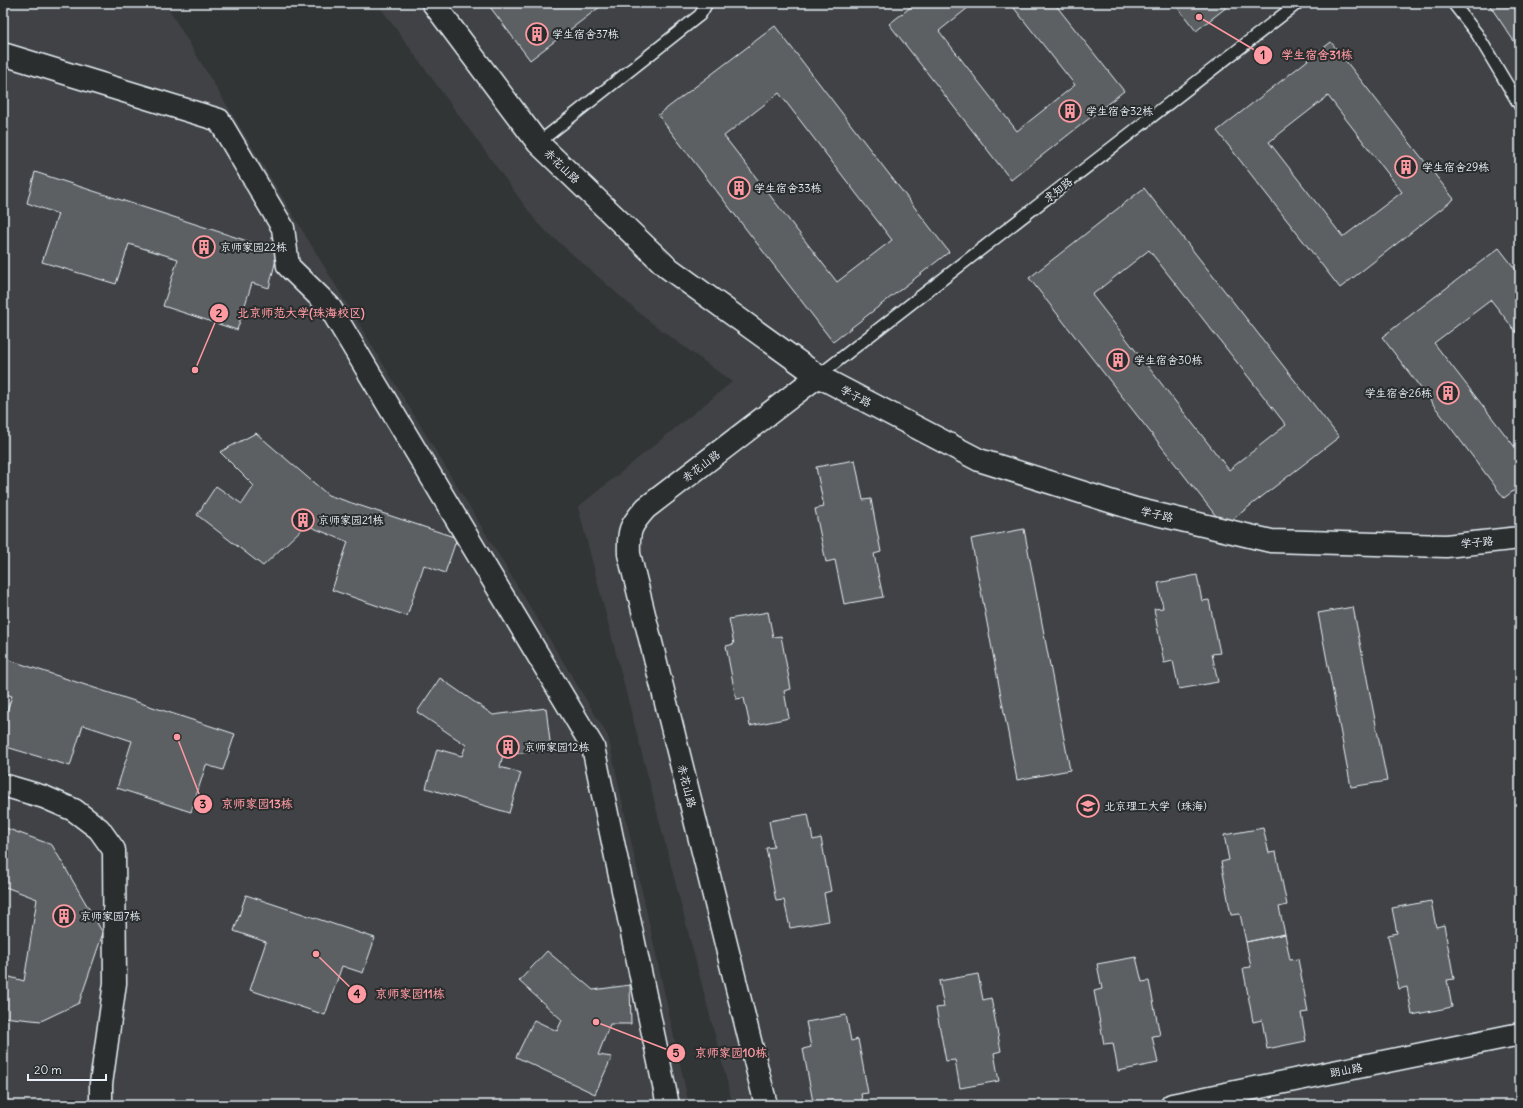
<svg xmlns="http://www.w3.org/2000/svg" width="1523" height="1108" font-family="Delius,'LXGW WenKai TC',sans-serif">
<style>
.built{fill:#3f4244}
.building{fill:#5c6063;stroke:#e8f1f8;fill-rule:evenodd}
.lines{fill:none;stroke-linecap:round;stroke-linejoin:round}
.lane-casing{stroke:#e8f1f8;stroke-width:14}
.street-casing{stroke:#e8f1f8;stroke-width:25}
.lane{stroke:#2a2d2e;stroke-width:11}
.street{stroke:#2a2d2e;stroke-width:22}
.labels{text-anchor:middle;stroke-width:4;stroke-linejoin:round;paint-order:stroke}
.poi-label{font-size:11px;fill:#e8f1f8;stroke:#2a2d2e;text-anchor:start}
.street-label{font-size:11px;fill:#e8f1f8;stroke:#2a2d2e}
.leader{fill:none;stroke:#ff9aa2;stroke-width:1.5}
.callout-dot{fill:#ff9aa2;stroke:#2a2d2e;stroke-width:1.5}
.mark-label{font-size:12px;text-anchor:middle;font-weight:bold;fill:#111}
.callout-label{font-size:12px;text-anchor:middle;font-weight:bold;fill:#ff9aa2;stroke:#2a2d2e;stroke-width:4;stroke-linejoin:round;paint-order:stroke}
</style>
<rect width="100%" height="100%" fill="#323536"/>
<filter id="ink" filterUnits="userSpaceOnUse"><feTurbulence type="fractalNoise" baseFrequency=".025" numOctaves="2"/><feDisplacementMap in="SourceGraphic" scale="8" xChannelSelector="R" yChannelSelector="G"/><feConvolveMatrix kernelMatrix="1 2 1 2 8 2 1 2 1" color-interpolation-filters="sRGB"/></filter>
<g filter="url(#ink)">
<!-- built -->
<path class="built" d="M 3,3 L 165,3 L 608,736 L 689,1105 L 3,1105 Z
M 377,3 L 1520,3 L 1520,1105 L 733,1105 L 578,507 L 732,382 L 645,318 L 538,224 Z"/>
<!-- building -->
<path class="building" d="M 487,3 L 535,3 L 539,7 L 544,3 L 605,3 L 530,60 Z
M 916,3 L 974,3 L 939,31 L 1017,131 L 1075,85 L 1010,3 L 1054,3 L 1124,91 L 1011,180 L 889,24 Z
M 1174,3 L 1232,3 L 1196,31 Z
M 1488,3 L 1520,3 L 1520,50 Z
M 775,26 L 949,252 L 833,342 L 658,115 ZM 779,93 L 892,240 L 837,282 L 724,136 Z
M 1331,42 L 1454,199 L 1340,288 L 1217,131 ZM 1328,96 L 1402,192 L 1343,237 L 1269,142 Z
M 35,172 L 278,251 L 269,288 L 252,283 L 237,330 L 163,306 L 178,259 L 129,244 L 116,284 L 42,262 L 58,214 L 27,203 Z
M 1144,188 L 1339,437 L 1224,526 L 1029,278 ZM 1149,250 L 1286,425 L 1229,470 L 1092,295 Z
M 1499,248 L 1520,275 L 1520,337 L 1491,300 L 1434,343 L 1514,446 L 1520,442 L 1520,486 L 1504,498 L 1382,337 Z
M 256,433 L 328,495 L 457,538 L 445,573 L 424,565 L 407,616 L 332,590 L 348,542 L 306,525 L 263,566 L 197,515 L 216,486 L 242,504 L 254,486 L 220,452 Z
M 855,460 L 863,500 L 871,499 L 881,552 L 874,554 L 883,597 L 844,604 L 835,560 L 826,562 L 815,509 L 824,507 L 816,467 Z
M 1024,529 L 1070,770 L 1017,780 L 971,539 Z
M 1197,575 L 1202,601 L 1209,600 L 1220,653 L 1212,654 L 1218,682 L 1179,689 L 1173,661 L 1164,663 L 1154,609 L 1163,608 L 1158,583 Z
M 1353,607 L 1387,781 L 1351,787 L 1318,613 Z
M 768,612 L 773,637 L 781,636 L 791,689 L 784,691 L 789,718 L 750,726 L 744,698 L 736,699 L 726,646 L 734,644 L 729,619 Z
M 3,658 L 235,734 L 223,770 L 206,765 L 191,812 L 117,788 L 132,741 L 83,725 L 70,766 L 3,746 L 3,723 L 12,696 L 3,693 Z
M 440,678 L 493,715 L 546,708 L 551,750 L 503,755 L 500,767 L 521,773 L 509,813 L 426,788 L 437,749 L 462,756 L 466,745 L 417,712 Z
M 808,814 L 813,840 L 821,838 L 831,891 L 824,893 L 829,921 L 790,928 L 784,900 L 776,901 L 766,848 L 774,847 L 769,821 Z
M 3,827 L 52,845 L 103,933 L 79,1003 L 41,1021 L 3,1017 L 3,975 L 24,981 L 37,899 L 3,886 Z
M 1263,828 L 1269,853 L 1276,852 L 1287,905 L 1279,907 L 1285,934 L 1246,942 L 1240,914 L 1231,915 L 1221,862 L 1229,860 L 1224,835 Z
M 246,895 L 375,938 L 363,973 L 342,966 L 325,1015 L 250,990 L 266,942 L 234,931 Z
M 1431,901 L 1436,927 L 1444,925 L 1454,979 L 1447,980 L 1452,1007 L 1412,1015 L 1407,987 L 1399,989 L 1388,935 L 1397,933 L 1392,908 Z
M 1285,934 L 1290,960 L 1298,959 L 1308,1012 L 1301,1013 L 1306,1041 L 1267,1049 L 1262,1020 L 1253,1022 L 1243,968 L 1251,967 L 1246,942 Z
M 547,951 L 593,990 L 630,985 L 631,1024 L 610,1024 L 598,1055 L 612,1057 L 595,1094 L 516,1057 L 534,1020 L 557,1031 L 562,1020 L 519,981 Z
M 1136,957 L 1142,982 L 1149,981 L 1160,1035 L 1152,1036 L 1158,1063 L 1118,1071 L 1113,1043 L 1104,1044 L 1094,991 L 1102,989 L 1097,964 Z
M 978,974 L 983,1000 L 991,998 L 1001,1051 L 994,1053 L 999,1081 L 960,1088 L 955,1060 L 946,1061 L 936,1008 L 944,1007 L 939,981 Z
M 846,1015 L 851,1041 L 858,1039 L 868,1093 L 861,1094 L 863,1105 L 823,1105 L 822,1101 L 813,1102 L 803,1049 L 811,1047 L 806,1022 Z"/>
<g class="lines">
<!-- lane casing -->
<g class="lane-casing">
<path id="lane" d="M 1453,3 L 1477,34 L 1520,106
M 538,143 L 700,15 L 707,3
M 818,376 L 1298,3"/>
</g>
<!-- street casing -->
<g class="street-casing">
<path id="street" d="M 433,3 L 538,143 L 667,267 L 818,376 L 979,460 L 1135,509 L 1271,541 L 1446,546 L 1520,538
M 3,54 L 219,120 L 283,228 L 288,266 L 329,306 L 593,747 L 668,1105
M 3,785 L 44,797 L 74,810 L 99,829 L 114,850 L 115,983 L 101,1084 L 101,1105
M 766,1105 L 629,554 C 628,530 630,526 646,508 L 818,376
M 1172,1105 L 1520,1034"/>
</g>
<!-- lane -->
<use href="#lane" class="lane"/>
<!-- street -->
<use href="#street" class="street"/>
</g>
</g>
<!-- icons -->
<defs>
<g id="building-ring" transform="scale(1.15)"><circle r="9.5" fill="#2a2d2e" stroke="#ff9aa2" stroke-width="1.5"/><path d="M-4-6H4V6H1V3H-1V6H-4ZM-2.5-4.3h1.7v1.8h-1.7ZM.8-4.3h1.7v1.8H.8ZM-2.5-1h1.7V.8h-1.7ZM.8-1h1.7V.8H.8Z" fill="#ff9aa2"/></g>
<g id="university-ring" transform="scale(1.15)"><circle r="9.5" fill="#2a2d2e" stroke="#ff9aa2" stroke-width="1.5"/><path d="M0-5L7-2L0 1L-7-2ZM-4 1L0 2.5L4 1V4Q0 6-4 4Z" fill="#ff9aa2"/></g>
</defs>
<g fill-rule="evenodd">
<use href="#building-ring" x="537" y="34"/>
<use href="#building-ring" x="1070" y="111"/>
<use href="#building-ring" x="1406" y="167"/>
<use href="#building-ring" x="739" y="188"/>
<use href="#building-ring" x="204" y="247"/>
<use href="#building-ring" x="1118" y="360"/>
<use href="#building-ring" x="1448" y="393"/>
<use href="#building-ring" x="303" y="520"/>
<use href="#building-ring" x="508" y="747"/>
<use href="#university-ring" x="1088" y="806"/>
<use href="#building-ring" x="64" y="916"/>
</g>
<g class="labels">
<!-- poi labels -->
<g class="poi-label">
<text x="552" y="38">学生宿舍37栋</text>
<text x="1086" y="115">学生宿舍32栋</text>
<text x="1422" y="171">学生宿舍29栋</text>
<text x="754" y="192">学生宿舍33栋</text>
<text x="220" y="251">京师家园22栋</text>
<text x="1134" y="364">学生宿舍30栋</text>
<text x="1432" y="397" text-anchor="end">学生宿舍26栋</text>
<text x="318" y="524">京师家园21栋</text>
<text x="524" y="751">京师家园12栋</text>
<text x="1104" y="810">北京理工大学（珠海）</text>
<text x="80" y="920">京师家园7栋</text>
</g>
<!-- street labels -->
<g class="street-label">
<text transform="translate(562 166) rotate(44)" y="4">赤花山路</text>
<text transform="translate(1058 190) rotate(-38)" y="4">求知路</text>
<text transform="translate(856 396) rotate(28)" y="4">学子路</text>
<text transform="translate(701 466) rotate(-37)" y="4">赤花山路</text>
<text transform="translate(1157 514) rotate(13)" y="4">学子路</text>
<text transform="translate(1477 542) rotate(-5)" y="4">学子路</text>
<text transform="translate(687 786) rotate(76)" y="4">赤花山路</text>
<text transform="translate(1346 1070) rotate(-11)" y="4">朗山路</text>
</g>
</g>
<!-- callouts -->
<path class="leader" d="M1199 17L1263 55M195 370L219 313M177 737L203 804M316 954L357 994M596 1022L676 1053"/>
<g class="callout-dot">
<circle cx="1199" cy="17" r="4"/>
<circle cx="195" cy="370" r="4"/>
<circle cx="177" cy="737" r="4"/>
<circle cx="316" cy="954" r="4"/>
<circle cx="596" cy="1022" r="4"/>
<circle cx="1263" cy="55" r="10"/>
<circle cx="219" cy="313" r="10"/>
<circle cx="203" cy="804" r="10"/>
<circle cx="357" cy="994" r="10"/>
<circle cx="676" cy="1053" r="10"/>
</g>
<g class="mark-label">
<text x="1263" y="59">1</text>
<text x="219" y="317">2</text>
<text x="203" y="808">3</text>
<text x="357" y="998">4</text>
<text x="676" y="1057">5</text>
</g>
<g class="callout-label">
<text x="1317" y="59">学生宿舍31栋</text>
<text x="301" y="317">北京师范大学(珠海校区)</text>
<text x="257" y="808">京师家园13栋</text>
<text x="410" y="998">京师家园11栋</text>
<text x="731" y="1057">京师家园10栋</text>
</g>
<!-- margin -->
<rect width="1523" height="1108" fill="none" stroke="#2a2d2e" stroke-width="16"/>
<rect x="8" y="8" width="1507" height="1092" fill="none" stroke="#e8f1f8" stroke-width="1.5" filter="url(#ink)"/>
<!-- scale -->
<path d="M28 1074v6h78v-6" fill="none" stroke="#e8f1f8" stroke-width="2"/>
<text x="34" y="1074" font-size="12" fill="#e8f1f8" stroke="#2a2d2e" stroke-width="3" paint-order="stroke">20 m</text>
</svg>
